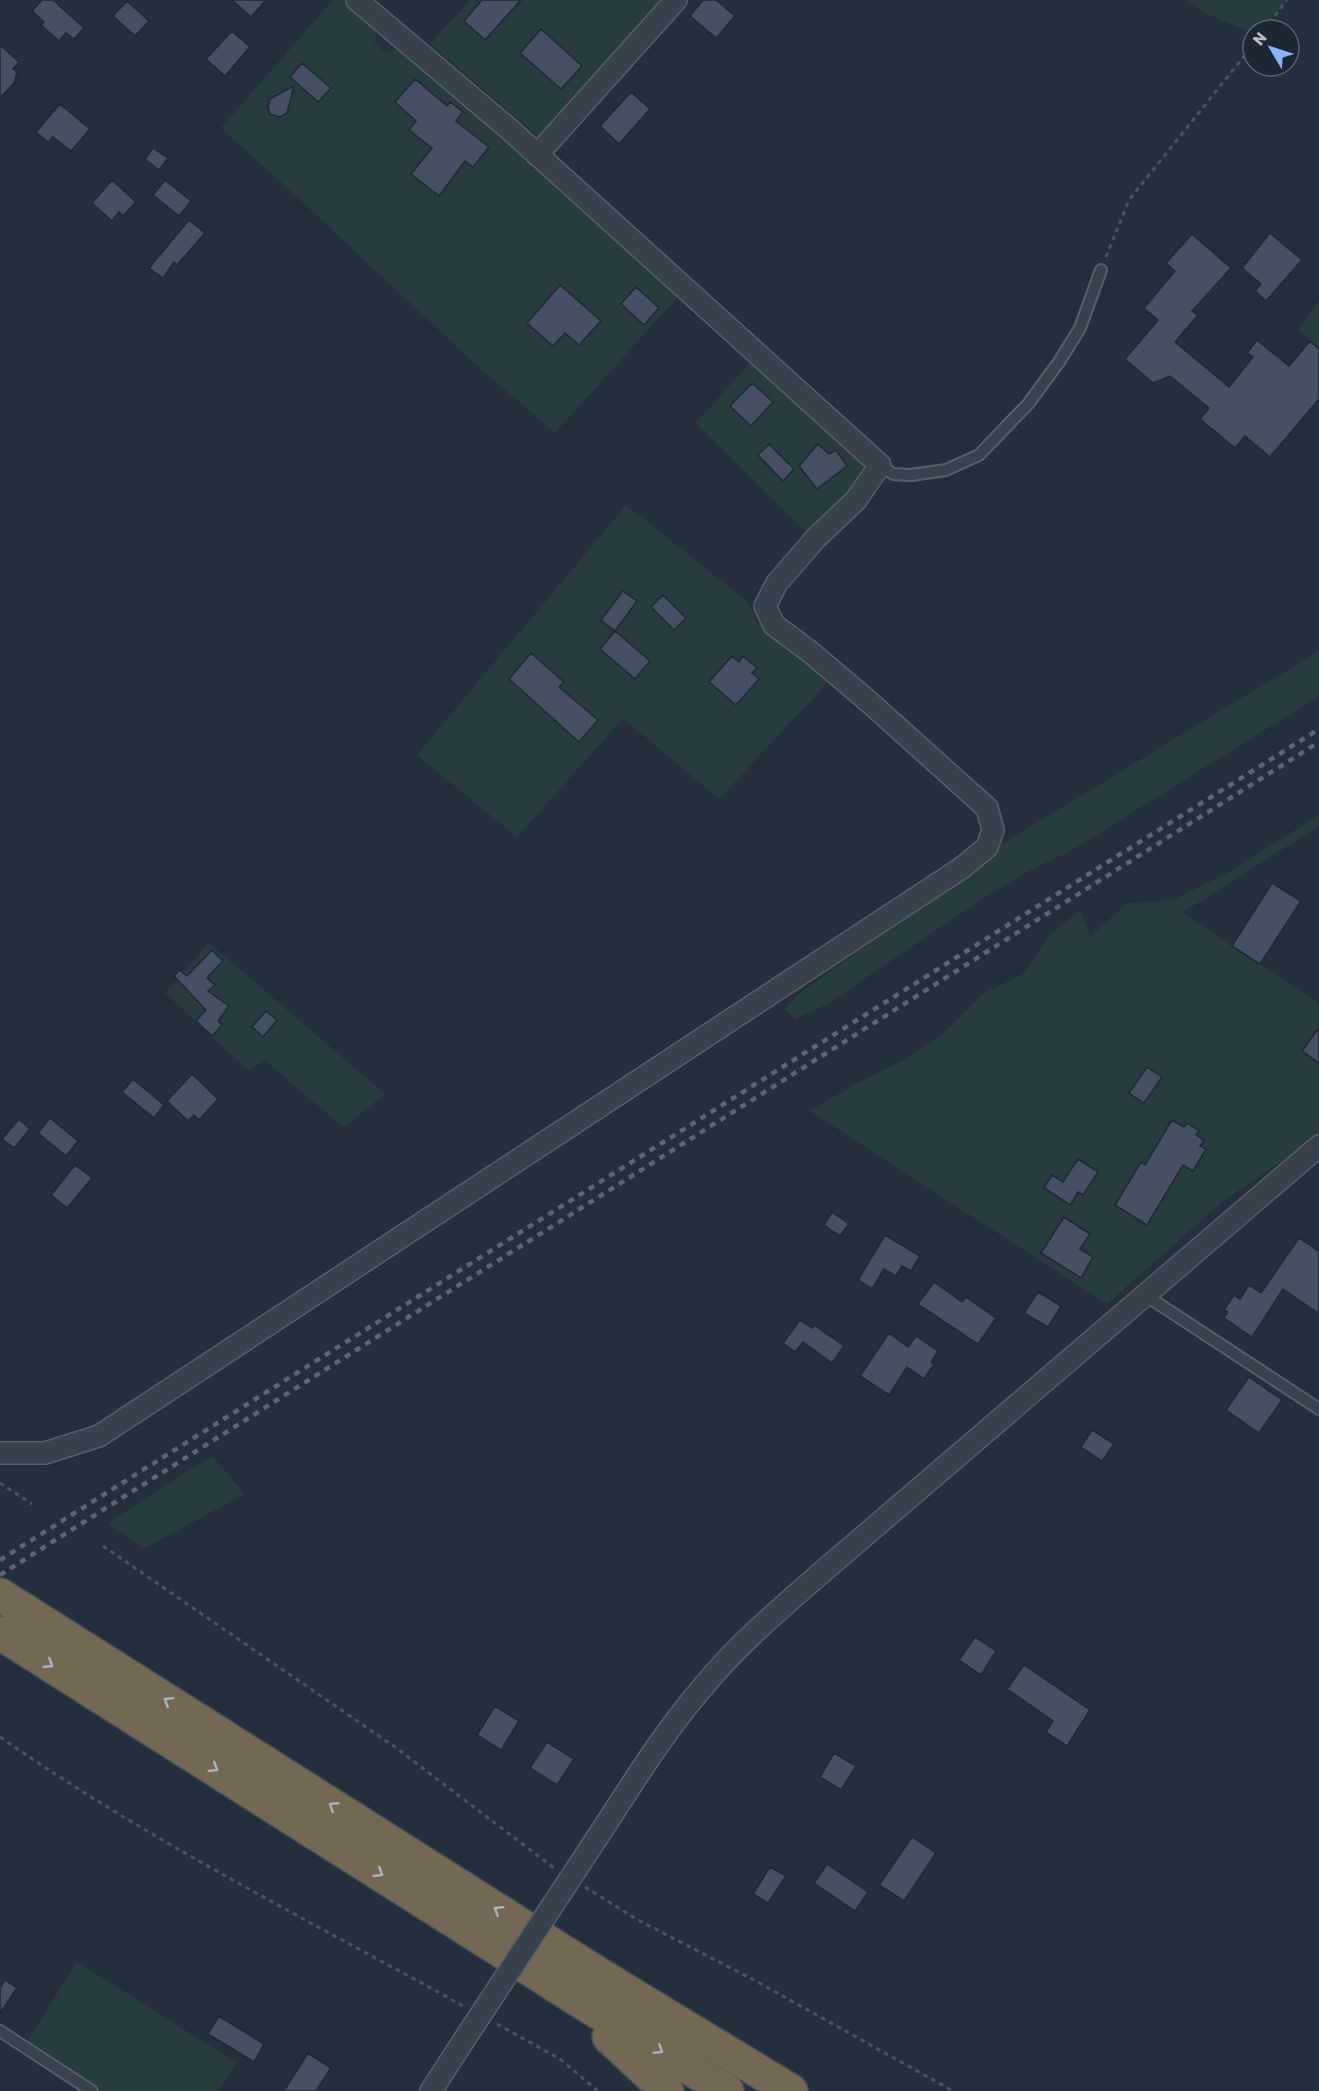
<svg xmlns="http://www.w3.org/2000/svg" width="1319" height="2091" font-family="Rubik,sans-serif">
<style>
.green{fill:#263c3f}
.building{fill:#455162;stroke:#1f2835;stroke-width:1.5}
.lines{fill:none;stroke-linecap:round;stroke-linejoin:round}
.service-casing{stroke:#565f6c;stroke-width:14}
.minor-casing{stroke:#565f6c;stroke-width:24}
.motorway-casing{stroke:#434c59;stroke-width:36}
.path{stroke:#44595c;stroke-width:3;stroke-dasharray:4.5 4.5;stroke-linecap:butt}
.service{stroke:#38414e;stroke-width:10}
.minor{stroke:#38414e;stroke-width:21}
.motorway{stroke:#746855;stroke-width:33}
.rail{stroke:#5a6575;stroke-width:4.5;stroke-dasharray:6 6;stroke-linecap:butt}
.minor-bridge-casing{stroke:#565f6c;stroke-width:24;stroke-linecap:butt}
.minor-bridge{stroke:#38414e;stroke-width:21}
.oneway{stroke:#aeb4bd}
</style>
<rect width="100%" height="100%" fill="#242f3e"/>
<!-- green -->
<path class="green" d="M 333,0 L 346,0 L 377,25 L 375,44 L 387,53 L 402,46 L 680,294 L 555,433 L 472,361 L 294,194 L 221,128 Z
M 470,0 L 669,0 L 543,140 L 430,44 Z
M 1186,0 L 1287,0 L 1264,30 L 1253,30 L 1253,33 L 1207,14 Z
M 1319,301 L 1319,349 L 1298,329 Z
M 753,359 L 867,463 L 866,476 L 809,535 L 696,423 Z
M 626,505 L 748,602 L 757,623 L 829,681 L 719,799 L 623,718 L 517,837 L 417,755 Z
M 1319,651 L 1319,696 L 1071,851 L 1032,869 L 981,900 L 827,1004 L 795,1019 L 785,1008 L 804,990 L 928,902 L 1002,844 Z
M 1319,815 L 1319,826 L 1182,913 L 1319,1003 L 1319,1136 L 1223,1201 L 1107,1304 L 810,1111 L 854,1085 L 905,1059 L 942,1035 L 984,993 L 1023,974 L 1048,937 L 1080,910 L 1090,937 L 1127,903 L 1173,900 L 1224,875 Z
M 209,943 L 385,1094 L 344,1128 L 265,1060 L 249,1071 L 165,993 Z
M 212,1456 L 245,1494 L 145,1548 L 108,1523 Z
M 77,1962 L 237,2063 L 218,2091 L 92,2091 L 23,2048 Z"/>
<!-- building -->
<path class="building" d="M 42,0 L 53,0 L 84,28 L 74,39 L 66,33 L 59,41 L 41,25 L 44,22 L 32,11 Z
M 232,0 L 266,0 L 251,17 Z
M 482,0 L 521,0 L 485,40 L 464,21 Z
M 703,0 L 716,0 L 735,16 L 716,38 L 690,16 Z
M 127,1 L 149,21 L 135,36 L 113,16 Z
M 541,29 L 582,66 L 561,89 L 520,53 Z
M 232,31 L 250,47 L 225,76 L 206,59 Z
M 0,45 L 19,62 L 13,69 L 17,72 L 14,83 L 0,98 Z
M 302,63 L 331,88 L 318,102 L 290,77 Z
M 415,79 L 447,106 L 450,102 L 463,112 L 456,121 L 489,147 L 473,167 L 465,161 L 439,196 L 411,174 L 432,148 L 409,130 L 416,121 L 395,102 Z
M 294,86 L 287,113 L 280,117 L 270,114 L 268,107 L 270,99 Z
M 631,92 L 650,109 L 619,144 L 600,126 Z
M 60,104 L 90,129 L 71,151 L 53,137 L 48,142 L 36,132 Z
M 153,148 L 168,158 L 159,170 L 145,159 Z
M 112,180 L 136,202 L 123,216 L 119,212 L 112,221 L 92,203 Z
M 165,180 L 191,201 L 179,216 L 153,195 Z
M 189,220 L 205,233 L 177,265 L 174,262 L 163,278 L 149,268 Z
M 1270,233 L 1302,260 L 1266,301 L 1255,291 L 1261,284 L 1242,268 Z
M 1192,234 L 1231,268 L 1192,311 L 1198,315 L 1175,342 L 1229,387 L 1253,357 L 1247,353 L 1257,340 L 1289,366 L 1310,341 L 1319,349 L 1319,399 L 1270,457 L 1245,436 L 1235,448 L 1200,419 L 1209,408 L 1170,376 L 1153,383 L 1125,359 L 1158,320 L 1144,308 L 1175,271 L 1166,263 Z
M 560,285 L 601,321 L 579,345 L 565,333 L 553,346 L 527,323 Z
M 636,287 L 659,308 L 644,325 L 621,304 Z
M 752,383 L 773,402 L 751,426 L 730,406 Z
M 769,444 L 794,469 L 783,481 L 758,455 Z
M 818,444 L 829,454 L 836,450 L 847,466 L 817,489 L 799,466 Z
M 623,591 L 637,601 L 615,631 L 601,620 Z
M 663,595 L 686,618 L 674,630 L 651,607 Z
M 615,631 L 650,661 L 635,679 L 600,649 Z
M 531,653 L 564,682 L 559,687 L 598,720 L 579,742 L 509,679 Z
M 732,656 L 739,662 L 743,656 L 757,668 L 752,673 L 759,679 L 736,705 L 709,682 Z
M 1272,883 L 1301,901 L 1260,964 L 1232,946 Z
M 212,950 L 223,961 L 207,978 L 215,985 L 208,991 L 229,1006 L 218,1021 L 222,1025 L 212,1036 L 196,1021 L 206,1010 L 174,976 L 179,970 L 187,976 Z
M 266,1011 L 277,1020 L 263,1037 L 252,1027 Z
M 1319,1028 L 1319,1063 L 1302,1051 Z
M 1147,1067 L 1162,1077 L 1144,1103 L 1129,1093 Z
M 192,1074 L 218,1099 L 199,1120 L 194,1115 L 188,1121 L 167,1101 Z
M 133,1079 L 164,1105 L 154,1118 L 122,1092 Z
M 50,1118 L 78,1141 L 66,1156 L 38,1133 Z
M 19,1119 L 30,1129 L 14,1148 L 2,1139 Z
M 1172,1120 L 1184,1127 L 1187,1123 L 1199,1131 L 1196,1135 L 1204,1140 L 1200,1146 L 1206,1149 L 1193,1171 L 1183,1165 L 1147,1225 L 1115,1205 L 1141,1162 L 1145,1165 Z
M 1078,1159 L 1098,1172 L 1083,1195 L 1078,1192 L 1070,1205 L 1044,1188 L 1052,1175 L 1063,1182 Z
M 75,1165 L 92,1178 L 67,1208 L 51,1195 Z
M 832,1212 L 849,1224 L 840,1236 L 824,1225 Z
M 1064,1217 L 1090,1234 L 1080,1249 L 1093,1257 L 1081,1278 L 1041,1253 Z
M 885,1235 L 920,1256 L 911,1271 L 902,1266 L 896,1276 L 884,1269 L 872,1289 L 858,1280 Z
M 1299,1238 L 1319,1251 L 1319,1314 L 1283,1289 L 1252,1337 L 1224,1318 L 1228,1312 L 1224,1310 L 1234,1295 L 1240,1299 L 1249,1285 L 1261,1293 Z
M 934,1282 L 962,1302 L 966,1297 L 996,1318 L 978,1344 L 918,1304 Z
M 1038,1292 L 1061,1306 L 1048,1327 L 1024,1313 Z
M 800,1320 L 812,1328 L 814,1325 L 844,1346 L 832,1363 L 803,1342 L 795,1352 L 783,1343 Z
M 889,1333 L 908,1347 L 916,1336 L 938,1351 L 931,1362 L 934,1364 L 924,1379 L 907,1367 L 889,1395 L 860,1376 Z
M 1249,1377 L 1282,1400 L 1259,1433 L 1226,1410 Z
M 1092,1430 L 1114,1444 L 1102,1461 L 1081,1447 Z
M 975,1637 L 996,1651 L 981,1675 L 959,1660 Z
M 1024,1665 L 1090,1710 L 1067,1746 L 1046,1732 L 1053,1721 L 1007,1689 Z
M 495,1706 L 519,1721 L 501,1750 L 477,1735 Z
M 547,1742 L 574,1759 L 557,1785 L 530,1768 Z
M 834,1753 L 856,1766 L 841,1790 L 820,1777 Z
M 912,1837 L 936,1853 L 904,1901 L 879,1885 Z
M 827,1864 L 868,1892 L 855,1911 L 814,1883 Z
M 770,1867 L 786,1876 L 768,1903 L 753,1894 Z
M 5,1980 L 17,1988 L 0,2013 L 0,1988 Z
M 219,2016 L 264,2044 L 254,2062 L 208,2034 Z
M 308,2053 L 331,2068 L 316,2091 L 284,2091 Z"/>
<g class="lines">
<!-- service casing -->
<g class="service-casing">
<path id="service" d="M 880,465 L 893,474 L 911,475 L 946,470 L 979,455 L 1028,404 L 1059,362 L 1080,328 L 1101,270
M 1145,1295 L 1319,1409
M 0,2031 L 92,2091"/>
</g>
<!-- minor casing -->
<g class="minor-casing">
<path id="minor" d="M 537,155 L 676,0
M 0,1453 L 45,1453 L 99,1436 L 963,867 L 987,847 L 993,830 L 987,808 L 868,701 L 809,651 L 774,625 L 765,606 L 777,583 L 816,538 L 856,500 L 880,465 L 508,128 L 357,0
M 589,1850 C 625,1796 659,1738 702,1688 C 737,1645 780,1609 821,1573 L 1319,1146
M 431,2091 L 462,2043"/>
</g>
<!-- motorway casing -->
<g class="motorway-casing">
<path id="motorway" d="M 0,1595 L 600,1975 L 791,2091
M 0,1633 L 588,2006 L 727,2091
M 609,2037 L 667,2091"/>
</g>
<!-- path -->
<path class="path" d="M 1264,30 L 1287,0
M 1106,257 L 1129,200 L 1253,45
M 0,1483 L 32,1504
M 103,1546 L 395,1747 L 554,1868
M 0,1737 C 148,1840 308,1920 465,2007
M 585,1887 L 638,1920 L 754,1980 L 953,2091
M 497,2024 L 560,2059 L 598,2091"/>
<!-- service -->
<use href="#service" class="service"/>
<!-- minor -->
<use href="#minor" class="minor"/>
<!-- motorway -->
<use href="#motorway" class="motorway"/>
<!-- rail -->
<path class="rail" d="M 0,1560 L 1319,729
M 0,1575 L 1319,742"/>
<!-- minor-bridge casing -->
<g class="minor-bridge-casing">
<path id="minor-bridge" d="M 462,2043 L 589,1850"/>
</g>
<!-- minor-bridge -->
<use href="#minor-bridge" class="minor-bridge"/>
</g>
<!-- one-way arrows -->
<defs><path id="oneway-chevron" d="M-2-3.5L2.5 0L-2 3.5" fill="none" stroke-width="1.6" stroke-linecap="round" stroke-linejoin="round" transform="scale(1.5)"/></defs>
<g class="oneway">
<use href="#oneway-chevron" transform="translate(49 1664) rotate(32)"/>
<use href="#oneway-chevron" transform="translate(168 1701) rotate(-148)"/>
<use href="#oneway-chevron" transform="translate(214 1768) rotate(32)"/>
<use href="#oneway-chevron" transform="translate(333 1806) rotate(-148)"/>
<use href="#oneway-chevron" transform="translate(379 1873) rotate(32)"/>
<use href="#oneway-chevron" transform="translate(498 1910) rotate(-148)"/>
<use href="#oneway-chevron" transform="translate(659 2050) rotate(32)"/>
</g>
<!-- north arrow -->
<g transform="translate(1271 48) rotate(309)"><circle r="28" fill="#1d2633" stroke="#59626f" stroke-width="1.5"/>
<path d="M0-4.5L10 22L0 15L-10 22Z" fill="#8ab4f8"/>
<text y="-9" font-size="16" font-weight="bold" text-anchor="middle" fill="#b4bcc9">N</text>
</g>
</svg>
